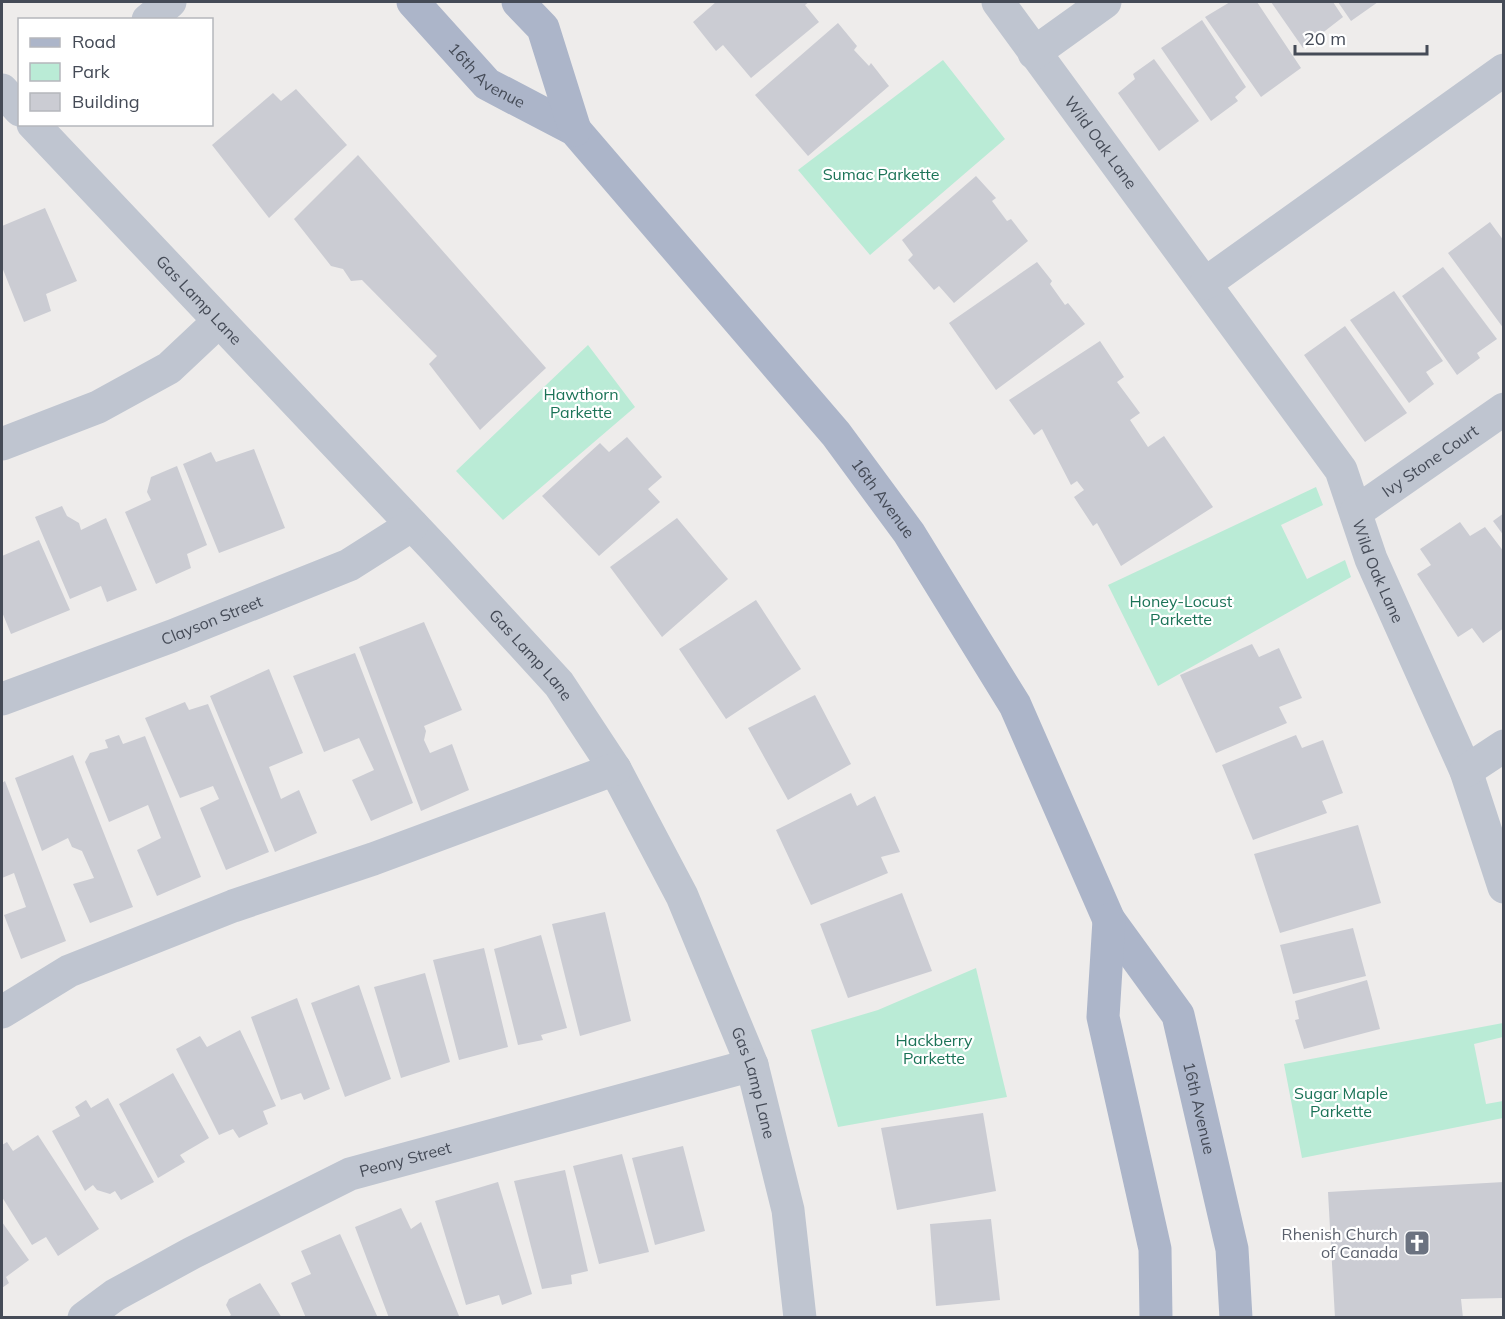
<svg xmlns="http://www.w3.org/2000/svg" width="1505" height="1319" font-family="Mulish,sans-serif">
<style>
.green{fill:#baebd6}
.building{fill:#cbccd3}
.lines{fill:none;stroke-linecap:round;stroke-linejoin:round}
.minor{stroke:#bfc5d0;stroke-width:33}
.major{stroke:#acb5c9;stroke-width:33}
.labels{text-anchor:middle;stroke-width:4.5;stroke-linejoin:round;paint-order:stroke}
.street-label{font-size:16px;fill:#454b57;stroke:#fff}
.park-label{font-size:16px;fill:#1b7357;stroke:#fff}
.worship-label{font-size:16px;fill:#5b616d;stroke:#fff;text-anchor:end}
</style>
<rect width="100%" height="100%" fill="#eeeceb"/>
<!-- green -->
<path class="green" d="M 943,60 L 1005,139 L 870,255 L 798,170 Z
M 588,345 L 635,407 L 503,520 L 456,471 Z
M 1316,487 L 1323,505 L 1281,525 L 1307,579 L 1345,560 L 1351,577 L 1158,686 L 1108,585 Z
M 976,968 L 1007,1097 L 838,1127 L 811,1030 L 878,1010 Z
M 1503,1023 L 1503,1037 L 1474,1044 L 1486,1104 L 1503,1101 L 1503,1118 L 1302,1158 L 1284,1064 Z"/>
<!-- building -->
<path class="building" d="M 716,2 L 809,2 L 805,5 L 819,22 L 751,78 L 723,45 L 716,51 L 693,22 Z
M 1230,2 L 1257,2 L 1301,68 L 1261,97 L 1205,17 Z
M 1271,2 L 1333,2 L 1343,17 L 1303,48 Z
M 1338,2 L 1378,2 L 1351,21 Z
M 1202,20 L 1246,87 L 1235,97 L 1238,101 L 1211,121 L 1161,48 Z
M 838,23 L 857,46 L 854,50 L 869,66 L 871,63 L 889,86 L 808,156 L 755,95 Z
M 1154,59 L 1199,121 L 1159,151 L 1118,93 L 1135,79 L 1133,74 Z
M 296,89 L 347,145 L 269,218 L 212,145 L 273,93 L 281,101 Z
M 358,155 L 546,368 L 480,430 L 429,364 L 437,356 L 362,280 L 351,281 L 343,269 L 331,266 L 294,219 Z
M 976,176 L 996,198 L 992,201 L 1007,221 L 1011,219 L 1028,241 L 954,303 L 939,286 L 934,290 L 908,260 L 913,255 L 902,240 Z
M 45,208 L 77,281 L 46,294 L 51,311 L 24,322 L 2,267 L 2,226 Z
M 1490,222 L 1504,241 L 1504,329 L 1448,253 Z
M 1037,262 L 1052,281 L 1050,284 L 1065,305 L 1068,303 L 1085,324 L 996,390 L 949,323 Z
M 1443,267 L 1497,339 L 1477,353 L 1480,358 L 1457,375 L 1402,296 Z
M 1394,291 L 1443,361 L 1426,372 L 1434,384 L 1409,403 L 1350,320 Z
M 1345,326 L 1407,413 L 1365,442 L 1304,355 Z
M 1100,341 L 1124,377 L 1117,382 L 1140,413 L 1130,420 L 1148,447 L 1164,436 L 1213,507 L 1121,566 L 1097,523 L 1093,526 L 1074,497 L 1084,490 L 1077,481 L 1071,485 L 1042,429 L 1034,435 L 1009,400 Z
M 627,437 L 662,477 L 648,489 L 660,502 L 599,556 L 542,496 L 600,443 L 609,452 Z
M 254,449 L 285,528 L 219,553 L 183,464 L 211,452 L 216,462 Z
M 177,466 L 207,545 L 187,554 L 191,568 L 156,584 L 125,512 L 151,500 L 147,492 L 151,477 Z
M 62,506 L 67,516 L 79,523 L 81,530 L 106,518 L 137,590 L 107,602 L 101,586 L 70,599 L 35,517 Z
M 1504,513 L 1504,536 L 1493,521 Z
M 677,518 L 728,579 L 662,637 L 610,567 Z
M 1460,522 L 1470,536 L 1485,527 L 1504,552 L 1504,628 L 1483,643 L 1472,628 L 1458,637 L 1417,574 L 1431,565 L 1420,549 Z
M 39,540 L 70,610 L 11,634 L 2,612 L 2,556 Z
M 756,600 L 801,669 L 726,719 L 679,649 Z
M 424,622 L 462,710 L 424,726 L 426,731 L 424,740 L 430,753 L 452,744 L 469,790 L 421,811 L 359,647 Z
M 1252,644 L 1259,657 L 1279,648 L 1302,698 L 1279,707 L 1287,723 L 1216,753 L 1180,675 Z
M 355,653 L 413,803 L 371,821 L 352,780 L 374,770 L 359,738 L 324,752 L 293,676 Z
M 269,669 L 303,753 L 269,767 L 281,799 L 299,790 L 317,833 L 275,852 L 210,696 Z
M 815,695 L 851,764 L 788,800 L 748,728 Z
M 185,702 L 189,710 L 208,704 L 269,852 L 226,870 L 200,808 L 219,799 L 213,786 L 180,798 L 145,718 Z
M 119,735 L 123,744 L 145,736 L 201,877 L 157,896 L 137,850 L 161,838 L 148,805 L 109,822 L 85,762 L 90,753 L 108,748 L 105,740 Z
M 1296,735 L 1302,748 L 1323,740 L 1343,793 L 1322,801 L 1327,813 L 1253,840 L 1222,765 Z
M 73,755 L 133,907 L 90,923 L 73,884 L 94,878 L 82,851 L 72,847 L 68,838 L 42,851 L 15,778 Z
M 5,781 L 66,941 L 21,959 L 4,915 L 26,907 L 14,873 L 2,878 L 2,783 Z
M 851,793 L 857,806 L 875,796 L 900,852 L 881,857 L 888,873 L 811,905 L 776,830 Z
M 1358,825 L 1381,903 L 1280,933 L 1254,854 Z
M 902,893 L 932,971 L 848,998 L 820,924 Z
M 605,912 L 631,1021 L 580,1036 L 552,924 Z
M 1353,928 L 1366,976 L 1293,994 L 1280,945 Z
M 541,935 L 567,1028 L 541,1035 L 543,1040 L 518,1045 L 494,949 Z
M 484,948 L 508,1047 L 459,1060 L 433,960 Z
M 425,973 L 450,1062 L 401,1078 L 374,987 Z
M 1367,980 L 1380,1029 L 1304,1049 L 1295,1020 L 1299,1019 L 1295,1001 Z
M 359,985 L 391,1079 L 345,1097 L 311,1003 Z
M 297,998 L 330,1089 L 304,1100 L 301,1093 L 281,1100 L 251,1017 Z
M 240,1030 L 276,1106 L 263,1111 L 268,1124 L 239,1138 L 233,1129 L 219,1135 L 176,1049 L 200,1036 L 207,1047 Z
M 173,1073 L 209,1138 L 180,1155 L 185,1162 L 158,1178 L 119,1104 Z
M 108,1098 L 154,1182 L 121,1200 L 115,1191 L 110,1194 L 97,1190 L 93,1185 L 85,1191 L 52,1131 L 80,1116 L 75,1107 L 86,1100 L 91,1108 Z
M 983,1113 L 996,1191 L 897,1210 L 881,1128 Z
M 38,1135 L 99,1229 L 58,1256 L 46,1237 L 32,1245 L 2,1197 L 2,1145 L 7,1142 L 13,1151 Z
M 683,1146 L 705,1231 L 655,1245 L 632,1158 Z
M 622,1154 L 649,1252 L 599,1264 L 573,1166 Z
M 565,1170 L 588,1271 L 571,1275 L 572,1284 L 542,1289 L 514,1181 Z
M 498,1182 L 532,1294 L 502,1305 L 499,1295 L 466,1305 L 435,1201 Z
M 1504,1182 L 1504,1298 L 1461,1299 L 1463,1318 L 1335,1318 L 1328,1192 Z
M 401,1208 L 411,1229 L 421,1222 L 459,1316 L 389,1318 L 355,1227 Z
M 991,1219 L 1000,1300 L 936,1306 L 930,1224 Z
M 2,1222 L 29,1260 L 6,1277 L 9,1283 L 2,1288 Z
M 340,1234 L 378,1318 L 306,1318 L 291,1283 L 311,1274 L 301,1251 Z
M 260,1283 L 282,1318 L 227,1318 L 231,1315 L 226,1305 L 229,1299 Z"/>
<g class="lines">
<!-- minor -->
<g class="minor">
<path id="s1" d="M 998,2 L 1341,470 L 1371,559 L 1466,771 L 1504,887"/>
<path d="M 148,20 L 170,2"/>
<path d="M 1034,53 L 1105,2"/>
<path d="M 2,90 L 20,110"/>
<path id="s2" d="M 33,124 L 437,551 L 559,684 L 615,769 L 682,896 L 752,1065 L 788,1210 L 800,1318"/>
<path d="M 1206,283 L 1504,70"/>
<path d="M 2,444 L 98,407 L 169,368 L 219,321"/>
<path id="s3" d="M 1356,512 L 1504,409"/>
<path id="s4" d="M 2,699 L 172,636 L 349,565 L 412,525"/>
<path d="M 1466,771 L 1504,746"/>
<path d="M 2,1012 L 69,971 L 233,906 L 373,859 L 615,769"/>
<path id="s5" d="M 84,1318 L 115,1295 L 192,1253 L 350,1174 L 752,1065"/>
</g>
<!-- major -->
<g class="major">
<path id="s6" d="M 413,2 L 487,84 L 575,130 L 836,434 L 909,533 L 1015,705 L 1109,920 L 1178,1015 L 1232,1249 L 1236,1318"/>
<path d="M 518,2 L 543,28 L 575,130"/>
<path d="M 1109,920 L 1103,1017 L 1155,1249 L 1156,1318"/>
</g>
</g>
<!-- icons -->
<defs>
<g id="church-square" transform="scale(1.35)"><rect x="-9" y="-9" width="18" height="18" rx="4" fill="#6b7280" stroke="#fff"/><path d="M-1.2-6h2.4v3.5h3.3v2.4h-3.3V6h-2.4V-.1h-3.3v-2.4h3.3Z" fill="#fff"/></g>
</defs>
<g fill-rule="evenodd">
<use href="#church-square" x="1417" y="1243"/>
</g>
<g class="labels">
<!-- street labels -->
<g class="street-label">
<text dy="6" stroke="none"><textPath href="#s6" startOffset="105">16th Avenue</textPath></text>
<text dy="6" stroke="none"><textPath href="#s1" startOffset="174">Wild Oak Lane</textPath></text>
<text dy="6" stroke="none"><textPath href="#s2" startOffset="242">Gas Lamp Lane</textPath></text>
<text dy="6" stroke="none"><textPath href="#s3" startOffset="90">Ivy Stone Court</textPath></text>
<text dy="6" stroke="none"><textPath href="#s6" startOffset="690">16th Avenue</textPath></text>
<text dy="6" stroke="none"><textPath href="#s1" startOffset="688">Wild Oak Lane</textPath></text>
<text dy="6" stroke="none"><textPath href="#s4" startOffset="224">Clayson Street</textPath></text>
<text dy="6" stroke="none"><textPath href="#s2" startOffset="728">Gas Lamp Lane</textPath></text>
<text dy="6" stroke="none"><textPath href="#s2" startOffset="1214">Gas Lamp Lane</textPath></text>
<text dy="6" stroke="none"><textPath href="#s6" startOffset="1383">16th Avenue</textPath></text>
<text dy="6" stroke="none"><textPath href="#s5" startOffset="360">Peony Street</textPath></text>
</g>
<!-- park labels -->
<g class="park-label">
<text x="881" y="180">Sumac Parkette</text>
<text x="581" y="400">Hawthorn<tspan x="581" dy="18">Parkette</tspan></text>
<text x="1181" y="607">Honey-Locust<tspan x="1181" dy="18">Parkette</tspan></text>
<text x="934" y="1046">Hackberry<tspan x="934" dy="18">Parkette</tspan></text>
<text x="1341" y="1099">Sugar Maple<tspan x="1341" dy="18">Parkette</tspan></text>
</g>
<!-- worship labels -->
<g class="worship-label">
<text x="1398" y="1240">Rhenish Church<tspan x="1398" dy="18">of Canada</tspan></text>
</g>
</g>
<!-- border -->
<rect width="1505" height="1319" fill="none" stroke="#454b57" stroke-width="6"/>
<!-- legend -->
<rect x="18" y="18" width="195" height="108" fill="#ffffff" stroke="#b5b7bc" stroke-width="1.5"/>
<rect x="30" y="38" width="30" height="9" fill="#acb5c9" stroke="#b5b7bc" stroke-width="1.5"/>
<text x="72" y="48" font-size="18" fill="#454b57">Road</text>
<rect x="30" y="63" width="30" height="18" fill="#baebd6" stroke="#b5b7bc" stroke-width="1.5"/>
<text x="72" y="78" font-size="18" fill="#454b57">Park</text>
<rect x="30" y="93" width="30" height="18" fill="#cbccd3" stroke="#b5b7bc" stroke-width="1.5"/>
<text x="72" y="108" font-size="18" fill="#454b57">Building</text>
<!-- scale -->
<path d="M1295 45v9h132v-9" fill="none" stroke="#454b57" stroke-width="3"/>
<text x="1304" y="45" font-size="18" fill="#454b57" stroke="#ffffff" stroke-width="4.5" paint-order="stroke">20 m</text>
</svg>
